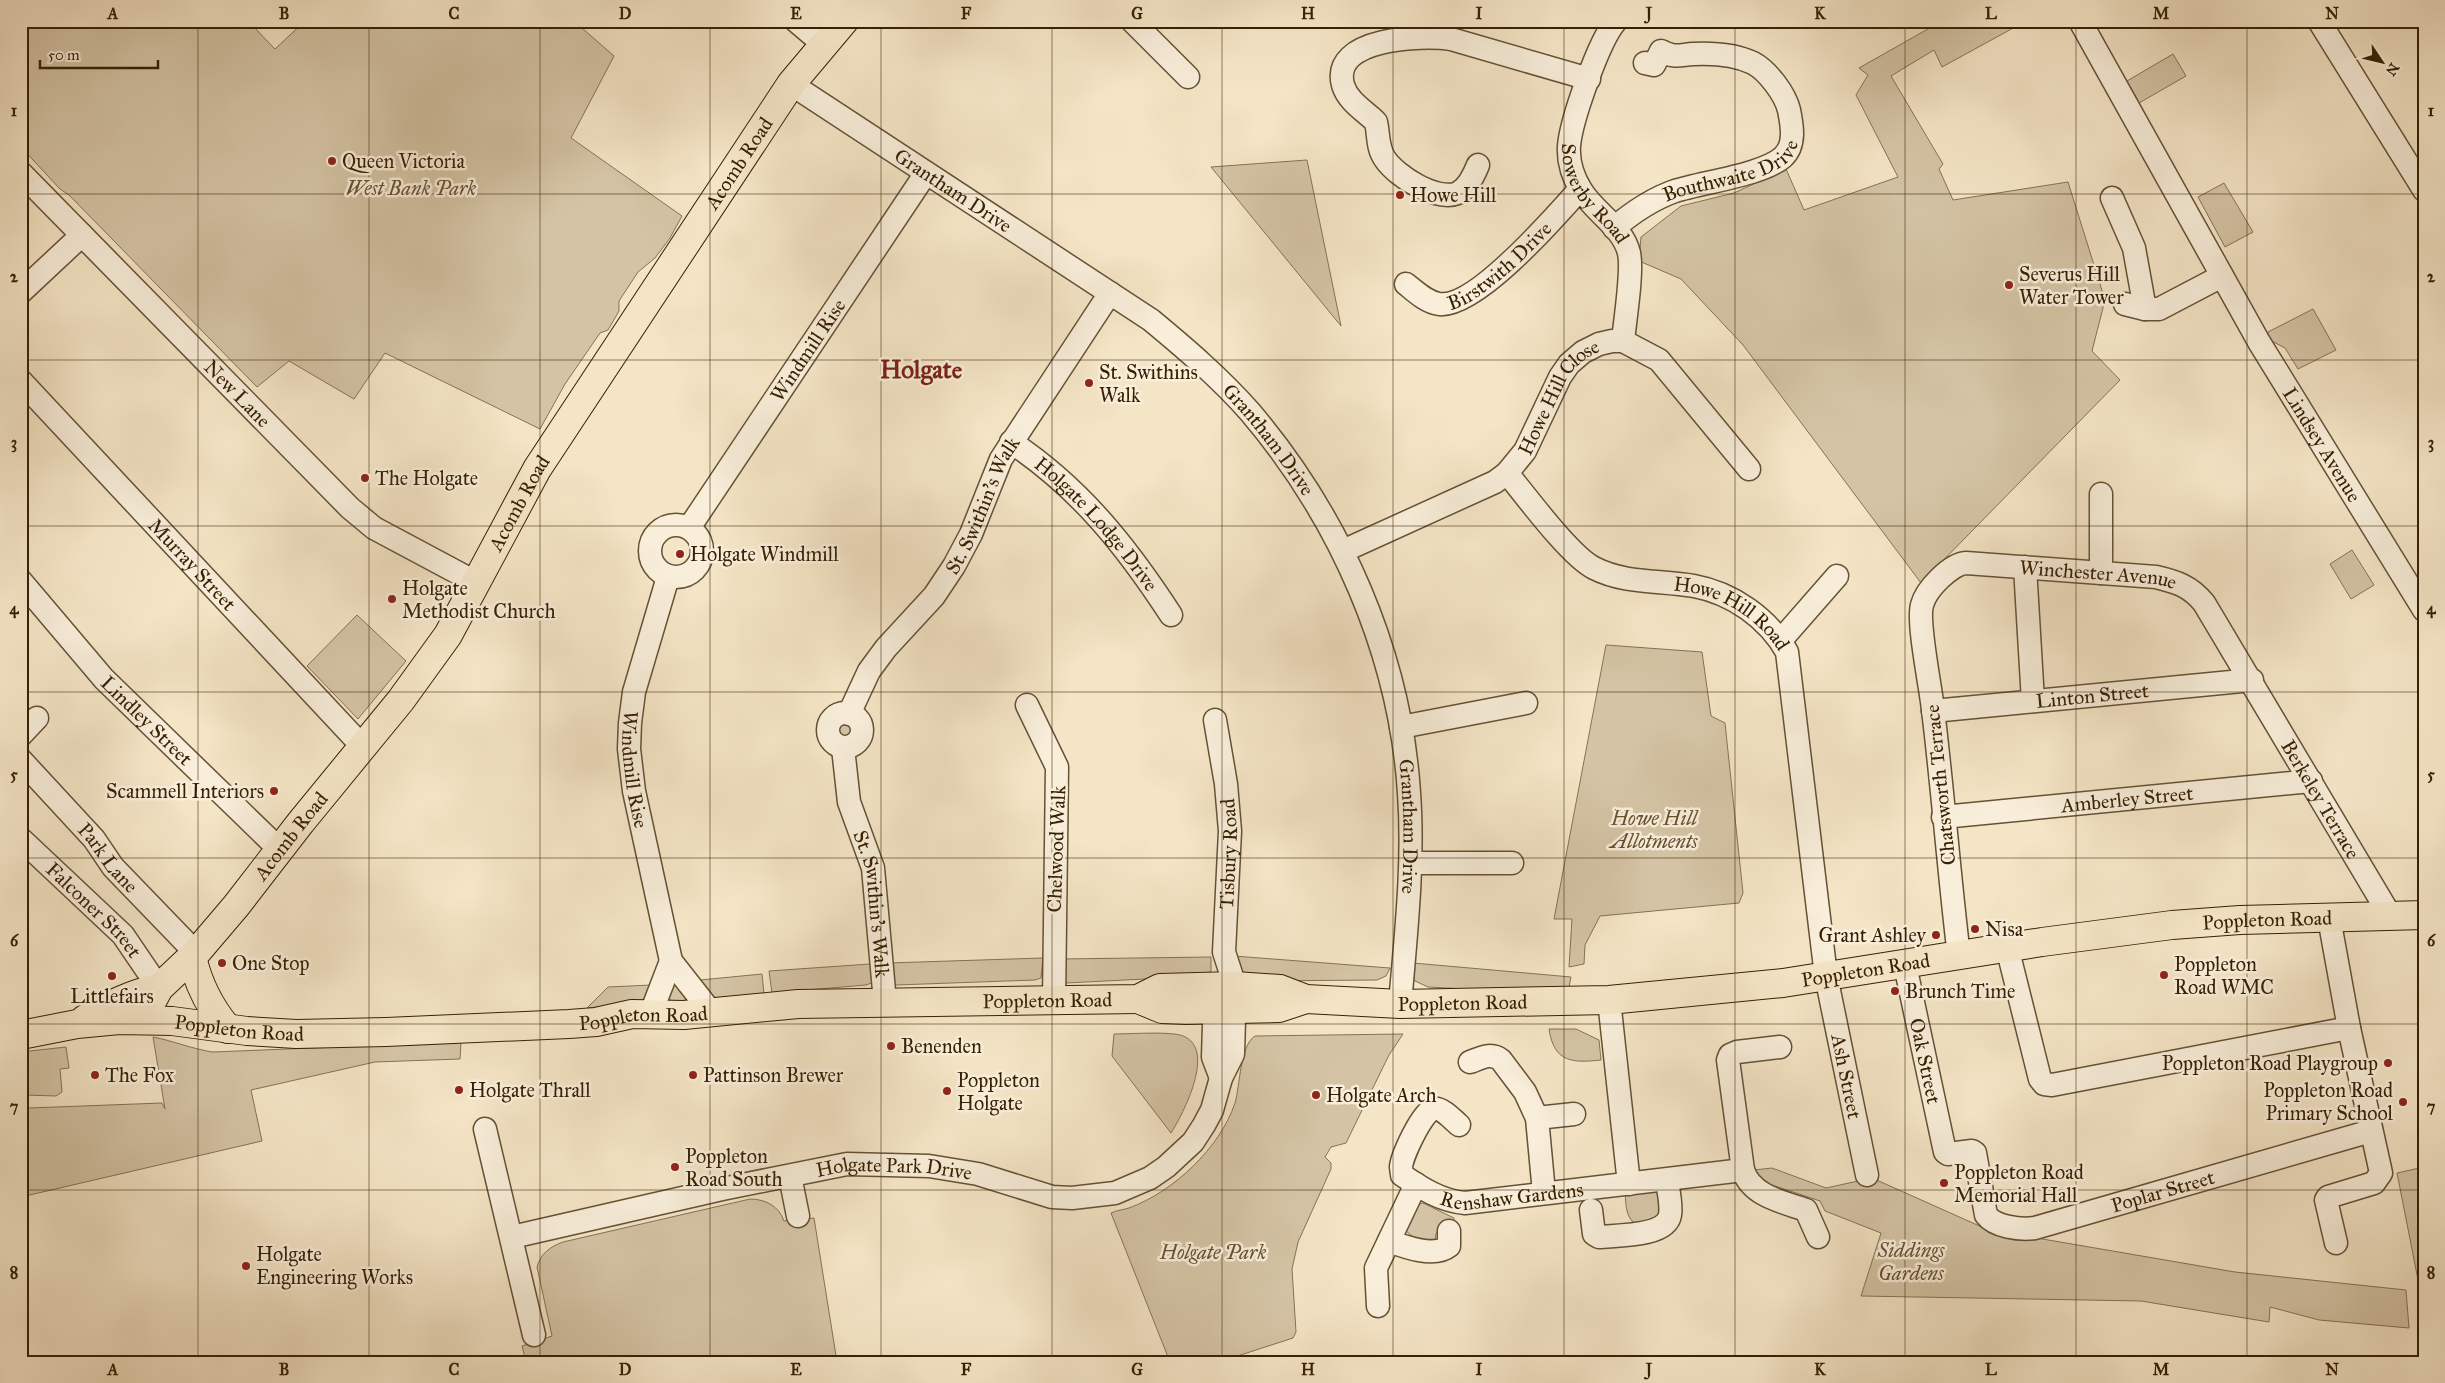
<svg xmlns="http://www.w3.org/2000/svg" width="2445" height="1383" font-family="'IM FELL Great Primer',serif">
<style>
.green{fill:#d4c4a5;stroke:#867254}
.lines{fill:none;stroke-linecap:round;stroke-linejoin:round}
.minor-casing{stroke:#665134;stroke-width:25}
.major-casing{stroke:#372003;stroke-width:30}
.minor{stroke:#f8eeda;stroke-width:22}
.major{stroke:#f4e5c6;stroke-width:28}
.grid{fill:none;stroke:#372003;stroke-width:1;stroke-opacity:0.55}
.poi-dot{fill:#8f2418;stroke:#f8eeda;stroke-width:2}
.labels{text-anchor:middle;stroke-width:5;stroke-linejoin:round;paint-order:stroke}
.poi-label{font-size:20px;fill:#372003;stroke:#f8eeda;text-anchor:start}
.street-label{font-size:20px;fill:#372003;stroke:#f8eeda}
.park-label{font-size:20px;font-style:italic;fill:#665134;stroke:#f8eeda}
.district-label{font-size:25px;font-weight:bold;fill:#7a1f14;stroke:#f8eeda}
.neatline{fill:none;stroke:#372003;stroke-width:2}
.grid-label{font-size:16px;text-anchor:middle;font-weight:bold;fill:#372003}
</style>
<rect width="100%" height="100%" fill="#f4e5c6"/>
<filter id="stains"><feTurbulence type="fractalNoise" baseFrequency=".004" numOctaves="4"/><feColorMatrix values="0 0 0 0 .2 0 0 0 0 .09 0 0 0 0 .02 0 0 0 .5 -.17"/></filter>
<radialGradient id="worn" r=".72"><stop offset=".6" stop-color="#630" stop-opacity="0"/><stop offset="1" stop-color="#630" stop-opacity=".3"/></radialGradient>
<!-- green -->
<path class="green" d="M 21,21 L 248,21 L 275,49 L 305,21 L 574,21 L 614,56 L 571,138 L 682,216 L 670,238 L 655,258 L 638,272 L 619,301 L 619,311 L 608,330 L 600,333 L 565,384 L 540,429 L 385,353 L 354,399 L 289,361 L 257,387 L 69,195 L 60,189 L 21,147 Z
M 1942,21 L 2026,21 L 1942,67 L 1934,50 L 1891,76 L 1943,164 L 1939,169 L 1953,200 L 2068,182 L 2105,300 L 2092,351 L 2120,380 L 1921,583 L 1743,345 L 1681,279 L 1639,261 L 1641,237 L 1681,206 L 1734,193 L 1786,169 L 1804,210 L 1898,177 L 1856,95 L 1868,75 L 1859,68 Z
M 2173,54 L 2186,76 L 2139,103 L 2127,81 Z
M 1307,160 L 1341,326 L 1211,167 Z
M 2224,183 L 2253,232 L 2225,247 L 2198,197 Z
M 2313,309 L 2336,350 L 2298,369 L 2285,348 L 2268,339 L 2268,332 Z
M 2352,550 L 2374,585 L 2351,599 L 2330,564 Z
M 357,615 L 406,661 L 358,719 L 307,666 Z
M 1606,645 L 1702,652 L 1711,716 L 1725,723 L 1743,893 L 1739,903 L 1600,916 L 1585,945 L 1584,964 L 1569,967 L 1572,919 L 1554,919 Z
M834 730a10 10 0 1 1 20 0a10 10 0 1 1-20 0Z
M 1234,956 L 1390,968 L 1386,976 L 1377,980 L 1251,981 L 1241,976 Z
M 1211,957 L 1211,971 L 1204,976 L 1066,983 L 1062,980 L 1060,959 Z
M 1043,958 L 1041,978 L 1035,980 L 896,985 L 891,981 L 888,963 Z
M 1413,963 L 1571,977 L 1569,987 L 1504,991 L 1428,987 L 1415,981 L 1411,972 Z
M 870,964 L 877,978 L 874,982 L 866,985 L 772,993 L 769,971 Z
M 762,974 L 764,994 L 712,999 L 700,980 Z
M 674,983 L 687,997 L 683,1002 L 673,1002 L 668,997 Z
M 651,985 L 646,999 L 642,1003 L 587,1008 L 608,987 Z
M 1549,1029 L 1576,1029 L 1599,1040 L 1601,1060 C 1573,1063 1554,1063 1549,1029 Z
M 1114,1034 C 1130,1034 1171,1031 1183,1036 C 1217,1049 1183,1114 1171,1133 L 1112,1056 Z
M 1403,1034 L 1389,1055 L 1346,1143 L 1331,1147 L 1325,1157 L 1331,1163 L 1331,1169 L 1298,1242 L 1292,1269 L 1296,1332 L 1293,1338 L 1219,1362 L 1170,1362 L 1111,1213 C 1117,1210 1123,1210 1129,1208 C 1173,1192 1220,1148 1235,1103 C 1240,1086 1240,1045 1255,1036 Z
M 153,1037 C 174,1041 192,1049 213,1052 L 461,1042 L 460,1059 L 375,1062 L 251,1090 L 262,1141 L 21,1197 L 21,1052 L 66,1047 L 69,1068 L 60,1069 L 62,1092 L 56,1096 L 24,1095 L 29,1108 L 162,1103 L 165,1109 Z
M 2424,1167 L 2424,1291 L 2420,1290 L 2397,1173 Z
M 1772,1168 L 1826,1188 L 1872,1178 L 1984,1228 L 2031,1237 L 2235,1272 L 2406,1290 L 2409,1328 L 2319,1320 L 2270,1307 L 2269,1322 L 2141,1301 L 1861,1296 L 1881,1233 L 1825,1211 L 1820,1201 L 1760,1181 L 1754,1170 Z
M 1654,1188 L 1662,1195 L 1663,1217 L 1638,1226 C 1625,1218 1626,1205 1625,1191 Z
M 750,1199 C 765,1199 779,1206 784,1221 L 814,1218 L 837,1362 L 526,1362 L 522,1346 L 552,1336 L 537,1267 C 541,1253 550,1247 563,1242 Z
M 1423,1203 L 1454,1218 L 1454,1222 L 1441,1226 L 1436,1234 L 1434,1244 C 1421,1240 1409,1238 1402,1225 L 1412,1206 Z"/>
<g class="lines">
<!-- minor casing -->
<g class="minor-casing">
<g id="minor">
<path d="M 796,21 L 823,44"/>
<path d="M 1132,21 L 1188,77"/>
<path id="s1" d="M 1616,21 C 1599,40 1571,121 1569,146 C 1568,161 1573,177 1581,190 C 1594,212 1623,227 1629,253 C 1633,271 1625,320 1623,341"/>
<path id="s2" d="M 2080,21 L 2259,342 L 2424,610"/>
<path d="M 2319,21 L 2424,190"/>
<path id="s3" d="M 791,84 L 1151,320 C 1186,349 1220,378 1250,412 C 1340,518 1400,653 1409,793 C 1414,863 1406,933 1400,1004"/>
<path d="M 1478,165 C 1474,175 1468,188 1458,193 C 1437,202 1396,176 1385,159 C 1377,148 1379,135 1376,122 C 1365,111 1348,102 1343,85 C 1330,37 1423,35 1451,39 L 1589,79"/>
<path id="s4" d="M 21,173 L 350,508 L 374,528 L 477,583"/>
<path d="M 2112,198 L 2134,248 L 2145,309 L 2159,309 L 2222,276"/>
<path id="s5" d="M 1614,228 C 1633,212 1652,199 1675,191 C 1703,182 1763,175 1783,157 C 1796,145 1792,125 1789,110 C 1785,94 1768,71 1753,63 C 1734,54 1713,53 1693,54 C 1679,55 1674,58 1661,51 L 1654,65 L 1645,63"/>
<path id="s6" d="M 1406,284 C 1416,292 1426,302 1439,304 C 1475,309 1556,216 1580,189"/>
<path d="M 21,292 L 82,235"/>
<path d="M 2125,304 L 2145,309"/>
<path id="s7" d="M 21,381 L 363,747"/>
<path id="s8" d="M 1011,442 C 1080,488 1126,546 1171,615"/>
<path id="s9" d="M 1507,473 C 1526,496 1570,556 1594,568 C 1625,584 1660,580 1694,586 C 1732,593 1768,618 1787,652 L 1826,976 L 1867,1175"/>
<path d="M 2101,494 L 2101,573"/>
<circle cx="676" cy="551" r="26"/>
<path id="s10" d="M 689,528 L 926,173"/>
<path id="s11" d="M 1343,551 L 1495,482 L 1507,473 L 1525,451 L 1560,377 L 1569,364 L 1583,352 L 1599,344 L 1612,341 L 1623,341 L 1659,360 L 1749,469"/>
<path d="M 2025,567 L 2033,701"/>
<path id="s12" d="M 668,577 L 634,692 L 630,723 L 629,749 L 634,791 L 671,961 L 711,1012"/>
<path id="s13" d="M 21,581 L 104,679 L 280,850"/>
<path d="M 1781,640 L 1837,576"/>
<path d="M 1027,705 L 1057,767 L 1054,1001"/>
<path id="s14" d="M 1933,711 L 2252,680"/>
<circle cx="845" cy="730" r="17"/>
<path id="s15" d="M 849,714 L 869,671 L 886,648 L 934,596 L 954,566 L 971,534 L 1001,459 L 1110,293"/>
<path d="M 1401,727 L 1526,703"/>
<path d="M 21,735 L 37,718"/>
<path id="s16" d="M 843,748 L 849,802 L 873,868 L 885,1002"/>
<path id="s17" d="M 21,760 L 94,839 L 113,867 L 196,953"/>
<path id="s18" d="M 1943,817 L 2311,781"/>
<path id="s19" d="M 21,839 L 123,935 L 159,988"/>
<path d="M 1411,863 L 1512,863"/>
<path d="M 2329,918 L 2349,1028 L 2381,1173 L 2374,1183 L 2328,1197 L 2326,1200 L 2336,1243"/>
<path d="M 2007,947 L 2040,1079 L 2044,1084 L 2052,1085 L 2349,1028"/>
<path id="s20" d="M 1959,956 C 1949,874 1943,792 1933,710 C 1931,688 1917,623 1922,605 C 1926,589 1951,564 1966,563 L 2156,577 C 2177,582 2190,586 2204,603 L 2391,917"/>
<path id="s21" d="M 1905,965 L 1945,1152 L 1948,1154 L 1972,1151 L 1975,1153 L 1986,1215 C 1995,1227 2020,1230 2035,1228 L 2371,1131"/>
<path d="M 1215,993 L 1213,1057 L 1221,1078"/>
<path d="M 1609,1000 L 1629,1184"/>
<path d="M 651,1013 L 671,961"/>
<path d="M 1780,1047 L 1737,1052 L 1730,1055 L 1728,1060 L 1743,1170 C 1751,1196 1783,1202 1806,1210 L 1818,1237"/>
<path d="M 1470,1062 C 1481,1058 1491,1052 1501,1060 L 1525,1092 L 1537,1118 L 1544,1193"/>
<path d="M 1537,1118 L 1574,1114"/>
<path id="s22" d="M 1459,1125 C 1453,1120 1442,1107 1433,1109 C 1422,1112 1402,1156 1401,1167 C 1401,1168 1402,1174 1402,1175 C 1421,1188 1441,1201 1465,1203 L 1743,1170"/>
<path d="M 485,1129 L 534,1335"/>
<path d="M 790,1176 L 798,1216"/>
<path d="M 1591,1210 L 1594,1234 L 1599,1237 C 1616,1235 1666,1237 1670,1215 C 1672,1205 1668,1190 1667,1180"/>
<path id="s23" d="M 512,1237 L 722,1189 L 847,1164 L 929,1166 L 978,1174 L 1052,1197 L 1072,1198 L 1115,1193 L 1150,1178 L 1166,1167 L 1193,1142 L 1204,1125 L 1212,1110 L 1221,1078 L 1233,1054 L 1235,986 L 1224,952 L 1230,831 L 1226,784 L 1215,720"/>
<path d="M 1389,1241 C 1405,1247 1434,1258 1449,1246 L 1449,1231"/>
<path d="M 1378,1306 L 1376,1268 L 1416,1184"/>
</g>
</g>
<!-- major casing -->
<g class="major-casing">
<g id="major">
<path d="M 192,957 C 198,983 211,1009 228,1029"/>
<path d="M 1138,999 L 1162,1009 L 1186,1010 L 1279,1008 L 1306,999"/>
<path d="M 85,1019 C 109,1005 131,994 159,988"/>
<path id="s24" d="M 149,1020 L 149,1007 L 159,988 L 196,953 L 236,906 L 301,822 L 401,700 L 448,635 L 537,469 L 791,84 L 844,21"/>
<path id="s25" d="M 21,1035 L 77,1024 L 119,1020 L 172,1021 L 247,1031 L 296,1034 L 386,1032 L 569,1024 L 596,1022 L 632,1014 L 684,1015 L 798,1004 L 1138,999 L 1160,988 L 1235,986 L 1280,989 L 1306,999 L 1400,1004 L 1609,1000 L 1783,983 L 2042,942 L 2172,925 L 2240,920 L 2424,915"/>
</g>
</g>
<!-- minor -->
<use href="#minor" class="minor"/>
<!-- major -->
<use href="#major" class="major"/>
</g>
<!-- grid -->
<path class="grid" d="M 198,21 L 198,1362M 369,21 L 369,1362M 540,21 L 540,1362M 710,21 L 710,1362M 881,21 L 881,1362M 1052,21 L 1052,1362M 1222,21 L 1222,1362M 1393,21 L 1393,1362M 1564,21 L 1564,1362M 1735,21 L 1735,1362M 1905,21 L 1905,1362M 2076,21 L 2076,1362M 2247,21 L 2247,1362M 21,194 L 2424,194M 21,360 L 2424,360M 21,526 L 2424,526M 21,692 L 2424,692M 21,858 L 2424,858M 21,1024 L 2424,1024M 21,1190 L 2424,1190"/>
<!-- markers -->
<g class="poi-dot">
<circle cx="332" cy="161" r="5"/>
<circle cx="1400" cy="195" r="5"/>
<circle cx="2009" cy="285" r="5"/>
<circle cx="1089" cy="383" r="5"/>
<circle cx="365" cy="478" r="5"/>
<circle cx="680" cy="554" r="5"/>
<circle cx="392" cy="599" r="5"/>
<circle cx="274" cy="791" r="5"/>
<circle cx="1975" cy="929" r="5"/>
<circle cx="1936" cy="935" r="5"/>
<circle cx="222" cy="963" r="5"/>
<circle cx="2164" cy="975" r="5"/>
<circle cx="112" cy="976" r="5"/>
<circle cx="1895" cy="991" r="5"/>
<circle cx="891" cy="1046" r="5"/>
<circle cx="2388" cy="1063" r="5"/>
<circle cx="95" cy="1075" r="5"/>
<circle cx="693" cy="1075" r="5"/>
<circle cx="459" cy="1090" r="5"/>
<circle cx="947" cy="1091" r="5"/>
<circle cx="1316" cy="1095" r="5"/>
<circle cx="2403" cy="1102" r="5"/>
<circle cx="675" cy="1167" r="5"/>
<circle cx="1944" cy="1183" r="5"/>
<circle cx="246" cy="1266" r="5"/>
</g>
<g class="labels">
<!-- poi labels -->
<g class="poi-label">
<text x="342" y="168">Queen Victoria</text>
<text x="1410" y="202">Howe Hill</text>
<text x="2019" y="281">Severus Hill<tspan x="2019" dy="23">Water Tower</tspan></text>
<text x="1099" y="379">St. Swithins<tspan x="1099" dy="23">Walk</tspan></text>
<text x="375" y="485">The Holgate</text>
<text x="690" y="561">Holgate Windmill</text>
<text x="402" y="595">Holgate<tspan x="402" dy="23">Methodist Church</tspan></text>
<text x="264" y="798" text-anchor="end">Scammell Interiors</text>
<text x="1985" y="936">Nisa</text>
<text x="1926" y="942" text-anchor="end">Grant Ashley</text>
<text x="232" y="970">One Stop</text>
<text x="2174" y="971">Poppleton<tspan x="2174" dy="23">Road WMC</tspan></text>
<text x="1905" y="998">Brunch Time</text>
<text x="112" y="1003" text-anchor="middle">Littlefairs</text>
<text x="901" y="1053">Benenden</text>
<text x="2378" y="1070" text-anchor="end">Poppleton Road Playgroup</text>
<text x="105" y="1082">The Fox</text>
<text x="703" y="1082">Pattinson Brewer</text>
<text x="957" y="1087">Poppleton<tspan x="957" dy="23">Holgate</tspan></text>
<text x="469" y="1097">Holgate Thrall</text>
<text x="2393" y="1097" text-anchor="end">Poppleton Road<tspan x="2393" dy="23">Primary School</tspan></text>
<text x="1326" y="1102">Holgate Arch</text>
<text x="685" y="1163">Poppleton<tspan x="685" dy="23">Road South</tspan></text>
<text x="1954" y="1179">Poppleton Road<tspan x="1954" dy="23">Memorial Hall</tspan></text>
<text x="256" y="1261">Holgate<tspan x="256" dy="23">Engineering Works</tspan></text>
</g>
<!-- street labels -->
<g class="street-label">
<text dy="7" stroke="none"><textPath href="#s24" startOffset="1046">Acomb Road</textPath></text>
<text dy="7" stroke="none"><textPath href="#s5" startOffset="132">Bouthwaite Drive</textPath></text>
<text dy="7" stroke="none"><textPath href="#s3" startOffset="194">Grantham Drive</textPath></text>
<text dy="7" stroke="none"><textPath href="#s1" startOffset="190">Sowerby Road</textPath></text>
<text dy="7" stroke="none"><textPath href="#s6" startOffset="112">Birstwith Drive</textPath></text>
<text dy="7" stroke="none"><textPath href="#s10" startOffset="214">Windmill Rise</textPath></text>
<text dy="7" stroke="none"><textPath href="#s4" startOffset="309">New Lane</textPath></text>
<text dy="7" stroke="none"><textPath href="#s11" startOffset="275">Howe Hill Close</textPath></text>
<text dy="7" stroke="none"><textPath href="#s3" startOffset="599">Grantham Drive</textPath></text>
<text dy="7" stroke="none"><textPath href="#s2" startOffset="488">Lindsey Avenue</textPath></text>
<text dy="7" stroke="none"><textPath href="#s24" startOffset="641">Acomb Road</textPath></text>
<text dy="7" stroke="none"><textPath href="#s15" startOffset="250">St. Swithin's Walk</textPath></text>
<text dy="7" stroke="none"><textPath href="#s8" startOffset="119">Holgate Lodge Drive</textPath></text>
<text dy="7" stroke="none"><textPath href="#s7" startOffset="251">Murray Street</textPath></text>
<text dy="7" stroke="none"><textPath href="#s20" startOffset="549">Winchester Avenue</textPath></text>
<text dy="7" stroke="none"><textPath href="#s9" startOffset="278">Howe Hill Road</textPath></text>
<text dy="7" stroke="none"><textPath href="#s14" startOffset="160">Linton Street</textPath></text>
<text dy="7" stroke="none"><textPath href="#s13" startOffset="188">Lindley Street</textPath></text>
<text dy="7" stroke="none"><textPath href="#s12" startOffset="198">Windmill Rise</textPath></text>
<text transform="translate(1940 785) rotate(-96)" y="7">Chatsworth Terrace</text>
<text dy="7" stroke="none"><textPath href="#s18" startOffset="185">Amberley Street</textPath></text>
<text dy="7" stroke="none"><textPath href="#s20" startOffset="891">Berkeley Terrace</textPath></text>
<text dy="7" stroke="none"><textPath href="#s3" startOffset="1019">Grantham Drive</textPath></text>
<text dy="7" stroke="none"><textPath href="#s24" startOffset="236">Acomb Road</textPath></text>
<text transform="translate(1056 849) rotate(-88)" y="7">Chelwood Walk</text>
<text dy="7" stroke="none"><textPath href="#s23" startOffset="1009">Tisbury Road</textPath></text>
<text dy="7" stroke="none"><textPath href="#s17" startOffset="131">Park Lane</textPath></text>
<text dy="7" stroke="none"><textPath href="#s16" startOffset="160">St. Swithin's Walk</textPath></text>
<text dy="7" stroke="none"><textPath href="#s19" startOffset="102">Falconer Street</textPath></text>
<text dy="7" stroke="none"><textPath href="#s25" startOffset="2260">Poppleton Road</textPath></text>
<text dy="7" stroke="none"><textPath href="#s25" startOffset="1855">Poppleton Road</textPath></text>
<text dy="7" stroke="none"><textPath href="#s25" startOffset="1030">Poppleton Road</textPath></text>
<text dy="7" stroke="none"><textPath href="#s25" startOffset="1450">Poppleton Road</textPath></text>
<text dy="7" stroke="none"><textPath href="#s25" startOffset="625">Poppleton Road</textPath></text>
<text dy="7" stroke="none"><textPath href="#s25" startOffset="220">Poppleton Road</textPath></text>
<text dy="7" stroke="none"><textPath href="#s21" startOffset="98">Oak Street</textPath></text>
<text dy="7" stroke="none"><textPath href="#s9" startOffset="778">Ash Street</textPath></text>
<text dy="7" stroke="none"><textPath href="#s23" startOffset="390">Holgate Park Drive</textPath></text>
<text dy="7" stroke="none"><textPath href="#s22" startOffset="224">Renshaw Gardens</textPath></text>
<text dy="7" stroke="none"><textPath href="#s21" startOffset="471">Poplar Street</textPath></text>
</g>
<!-- park labels -->
<g class="park-label">
<text x="411" y="195">West Bank Park</text>
<text x="1654" y="825">Howe Hill<tspan x="1654" dy="23">Allotments</tspan></text>
<text x="1911" y="1257">Siddings<tspan x="1911" dy="23">Gardens</tspan></text>
<text x="1213" y="1259">Holgate Park</text>
</g>
<!-- district labels -->
<g class="district-label">
<text x="921" y="378">Holgate</text>
</g>
</g>
<!-- margin -->
<rect width="2445" height="1383" fill="none" stroke="#f4e5c6" stroke-width="55"/>
<!-- north arrow -->
<g transform="translate(2382 62) rotate(125)" stroke="#f8eeda" stroke-width="4" paint-order="stroke">
<path d="M0-4L9 19L0 12L-9 19Z" fill="#372003"/>
<text y="-8" font-size="14" font-weight="bold" text-anchor="middle" fill="#372003">N</text>
</g>
<!-- scale -->
<path d="M40 60v8h118v-8" fill="none" stroke="#372003" stroke-width="2.5"/>
<text x="48" y="60" font-size="15" fill="#372003" stroke="#f8eeda" stroke-width="4" paint-order="stroke">50 m</text>
<rect x="28" y="28" width="2390" height="1328" class="neatline"/>
<g class="grid-label">
<text x="113" y="19">A</text>
<text x="284" y="19">B</text>
<text x="454" y="19">C</text>
<text x="625" y="19">D</text>
<text x="796" y="19">E</text>
<text x="966" y="19">F</text>
<text x="1137" y="19">G</text>
<text x="1308" y="19">H</text>
<text x="1479" y="19">I</text>
<text x="1649" y="19">J</text>
<text x="1820" y="19">K</text>
<text x="1991" y="19">L</text>
<text x="2161" y="19">M</text>
<text x="2332" y="19">N</text>
<text x="14" y="116">1</text>
<text x="2431" y="116">1</text>
<text x="14" y="282">2</text>
<text x="2431" y="282">2</text>
<text x="14" y="448">3</text>
<text x="2431" y="448">3</text>
<text x="14" y="614">4</text>
<text x="2431" y="614">4</text>
<text x="14" y="780">5</text>
<text x="2431" y="780">5</text>
<text x="14" y="946">6</text>
<text x="2431" y="946">6</text>
<text x="14" y="1112">7</text>
<text x="2431" y="1112">7</text>
<text x="14" y="1278">8</text>
<text x="2431" y="1278">8</text>
<text x="113" y="1375">A</text>
<text x="284" y="1375">B</text>
<text x="454" y="1375">C</text>
<text x="625" y="1375">D</text>
<text x="796" y="1375">E</text>
<text x="966" y="1375">F</text>
<text x="1137" y="1375">G</text>
<text x="1308" y="1375">H</text>
<text x="1479" y="1375">I</text>
<text x="1649" y="1375">J</text>
<text x="1820" y="1375">K</text>
<text x="1991" y="1375">L</text>
<text x="2161" y="1375">M</text>
<text x="2332" y="1375">N</text>
</g>
<rect width="100%" height="100%" filter="url(#stains)"/>
<rect width="100%" height="100%" fill="url(#worn)"/>
</svg>
